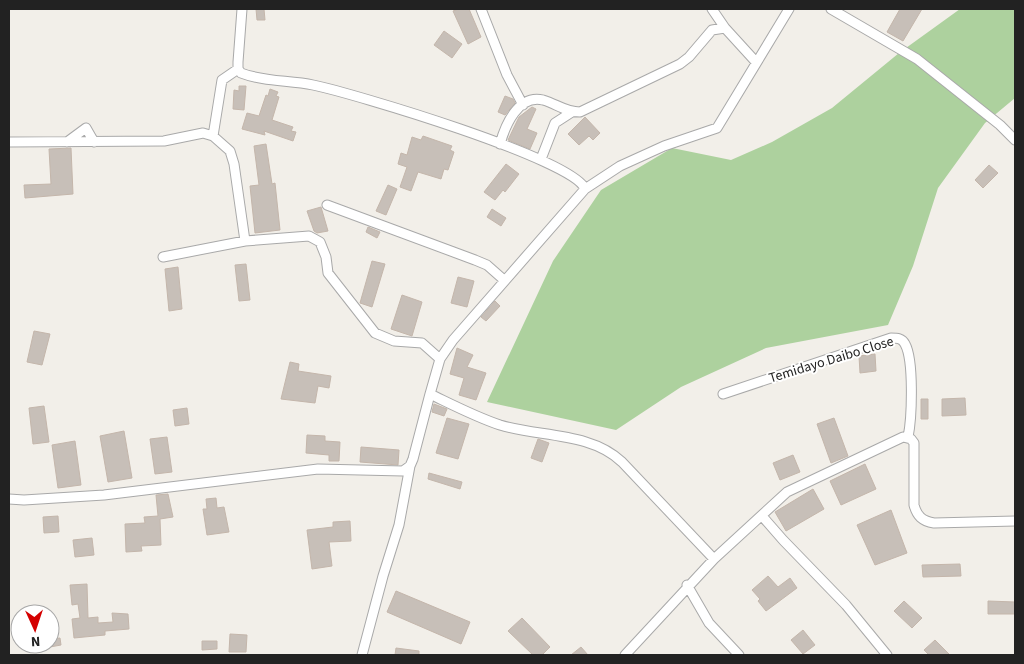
<svg xmlns="http://www.w3.org/2000/svg" width="1024" height="664" font-family="'Source Sans 3',sans-serif">
<style>
.forest{fill:#add19e}
.building{fill:#c7bfb8;stroke:#c4b6ab}
.lines{fill:none;stroke-linecap:round;stroke-linejoin:round}
.minor-casing{stroke:#a9a9a9;stroke-width:11}
.minor{stroke:#fff;stroke-width:9}
.labels{text-anchor:middle;stroke-width:4;stroke-linejoin:round;paint-order:stroke}
.street-label{font-size:14px;fill:#222;stroke:#fff}
</style>
<rect width="100%" height="100%" fill="#f2efe9"/>
<!-- forest -->
<path class="forest" d="M 960,9 L 1015,9 L 1015,98 L 985,123 L 938,188 L 913,266 L 888,325 L 766,348 L 681,387 L 616,430 L 487,402 L 553,261 L 601,190 L 672,148 L 731,160 L 772,142 L 832,108 L 899,53 Z"/>
<!-- building -->
<path class="building" d="M 256,9 L 264,9 L 265,20 L 257,20 Z
M 458,9 L 469,9 L 481,37 L 468,44 L 453,11 Z
M 900,9 L 922,9 L 903,41 L 887,32 Z
M 444,31 L 462,44 L 452,58 L 434,45 Z
M 239,86 L 246,86 L 244,110 L 233,109 L 234,90 L 239,91 Z
M 270,89 L 278,92 L 276,96 L 279,97 L 272,120 L 293,127 L 291,131 L 296,132 L 293,141 L 264,131 L 265,135 L 242,129 L 247,113 L 259,116 L 266,95 L 268,96 Z
M 505,96 L 513,99 L 515,103 L 505,115 L 498,112 Z
M 532,107 L 536,109 L 527,129 L 537,133 L 530,149 L 508,140 L 519,117 Z
M 585,117 L 600,133 L 593,140 L 589,136 L 579,145 L 568,134 Z
M 423,136 L 452,146 L 450,150 L 454,152 L 448,170 L 444,169 L 441,179 L 418,172 L 411,191 L 400,187 L 407,167 L 398,164 L 401,153 L 407,155 L 412,137 L 421,140 Z
M 266,144 L 272,184 L 275,183 L 280,230 L 255,233 L 250,186 L 259,185 L 254,146 Z
M 71,148 L 73,194 L 25,198 L 24,185 L 51,184 L 49,149 Z
M 506,164 L 519,174 L 505,192 L 503,190 L 495,200 L 484,192 Z
M 989,165 L 998,173 L 983,188 L 975,180 Z
M 388,185 L 397,189 L 386,215 L 376,211 Z
M 321,207 L 328,231 L 317,233 L 314,231 L 307,211 Z
M 492,209 L 506,218 L 501,226 L 487,217 Z
M 368,227 L 380,232 L 377,238 L 366,232 Z
M 372,261 L 385,264 L 372,307 L 360,303 Z
M 246,264 L 250,300 L 239,301 L 235,265 Z
M 178,267 L 182,309 L 169,311 L 165,269 Z
M 458,277 L 474,281 L 467,307 L 451,303 Z
M 402,295 L 422,302 L 412,336 L 391,329 Z
M 495,301 L 500,306 L 486,321 L 481,317 Z
M 34,331 L 50,334 L 42,365 L 27,362 Z
M 457,348 L 473,355 L 467,367 L 486,373 L 476,400 L 459,395 L 464,378 L 450,374 Z
M 875,354 L 876,371 L 860,373 L 859,356 Z
M 290,362 L 299,364 L 298,371 L 331,376 L 329,388 L 318,386 L 315,403 L 281,399 Z
M 965,398 L 966,415 L 942,416 L 942,399 Z
M 921,399 L 928,399 L 928,419 L 921,419 Z
M 434,404 L 447,409 L 444,416 L 432,412 Z
M 44,406 L 49,442 L 33,444 L 29,408 Z
M 187,408 L 189,424 L 175,426 L 173,410 Z
M 447,418 L 469,424 L 458,459 L 436,453 Z
M 834,418 L 848,456 L 831,463 L 817,424 Z
M 124,431 L 132,478 L 108,482 L 100,436 Z
M 307,435 L 325,436 L 325,441 L 340,442 L 339,461 L 329,461 L 329,455 L 306,453 Z
M 167,437 L 172,472 L 155,474 L 150,439 Z
M 538,439 L 549,443 L 542,462 L 531,458 Z
M 75,441 L 81,485 L 58,488 L 52,445 Z
M 361,447 L 399,450 L 398,465 L 360,462 Z
M 793,455 L 800,472 L 780,480 L 773,463 Z
M 865,464 L 876,489 L 841,505 L 830,481 Z
M 429,473 L 462,482 L 460,489 L 428,479 Z
M 813,489 L 824,509 L 786,531 L 775,512 Z
M 168,494 L 173,517 L 160,519 L 161,545 L 141,546 L 142,551 L 126,552 L 125,524 L 145,523 L 144,517 L 158,516 L 156,495 Z
M 216,498 L 217,508 L 224,507 L 229,532 L 207,535 L 203,509 L 207,509 L 206,499 Z
M 891,510 L 907,553 L 875,565 L 857,525 Z
M 58,516 L 59,532 L 44,533 L 43,517 Z
M 350,521 L 351,541 L 329,542 L 332,566 L 312,569 L 307,530 L 333,527 L 333,522 Z
M 92,538 L 94,555 L 75,557 L 73,540 Z
M 960,564 L 961,576 L 923,577 L 922,565 Z
M 768,576 L 778,587 L 790,578 L 797,588 L 766,611 L 758,601 L 760,599 L 752,590 Z
M 87,584 L 88,618 L 98,617 L 98,623 L 113,622 L 112,613 L 128,614 L 129,629 L 105,631 L 105,635 L 74,638 L 72,619 L 80,618 L 78,604 L 72,605 L 70,585 Z
M 396,591 L 470,622 L 461,644 L 387,612 Z
M 904,601 L 922,618 L 912,628 L 894,611 Z
M 988,601 L 1015,602 L 1015,614 L 988,614 Z
M 522,618 L 550,647 L 542,655 L 533,655 L 508,631 Z
M 803,630 L 815,645 L 803,654 L 791,640 Z
M 230,634 L 247,635 L 246,652 L 229,652 Z
M 60,638 L 61,645 L 50,647 L 50,639 Z
M 935,640 L 950,655 L 929,655 L 924,650 Z
M 202,641 L 217,641 L 217,649 L 202,650 Z
M 581,647 L 588,655 L 571,655 Z
M 396,648 L 419,651 L 419,655 L 395,655 Z"/>
<g class="lines">
<!-- minor casing -->
<g class="minor-casing">
<path id="minor" d="M 242,9 L 238,62 L 238,69 L 241,73 C 264,82 290,80 313,85 C 352,93 574,159 585,189
M 481,9 L 507,75 L 523,105
M 712,9 L 725,28
M 789,9 L 717,128 L 664,146 L 620,166 L 585,189 L 453,340 L 440,359 L 430,394 C 453,405 476,417 500,425 C 539,437 591,432 622,462 L 714,559 L 787,492 L 903,437 L 911,439 L 914,443 L 914,505 C 917,516 922,521 934,523 L 1015,521
M 831,9 L 917,59 L 1000,125 L 1015,140
M 213,136 L 222,80 L 238,69
M 9,142 L 164,141 L 203,133 L 213,136 L 230,151 L 234,164 L 245,241
M 67,142 L 86,128 L 94,142
M 500,144 C 505,126 518,94 543,100 C 557,104 565,112 580,112 L 680,64 L 689,57 L 712,30 L 725,28 L 756,62
M 541,159 L 555,123 L 572,112
M 327,205 L 475,260 L 487,265 L 504,280
M 163,257 L 245,241 L 309,236 L 320,242 L 326,257 L 328,273 L 375,333 L 394,341 L 422,343 L 440,359
M 723,394 L 891,338 C 897,338 902,338 905,344 C 914,360 912,418 908,437
M 9,499 L 24,500 L 104,495 L 318,469 L 403,471 L 410,466 L 413,459 L 430,394
M 762,516 L 783,540 L 846,605 L 887,655
M 687,585 L 709,623 L 739,655
M 362,655 L 383,576 L 399,525 L 410,466
M 625,655 L 714,559"/>
</g>
<!-- minor -->
<use href="#minor" class="minor"/>
</g>
<g class="labels">
<!-- street labels -->
<g class="street-label">
<text transform="translate(831 359) rotate(-17)" y="5">Temidayo Daibo Close</text>
</g>
</g>
<!-- border -->
<rect width="1024" height="664" fill="none" stroke="#222222" stroke-width="20"/>
<!-- north arrow -->
<g transform="translate(35 629) rotate(177)"><circle r="24" fill="#ffffff" stroke="#a7a7a7"/>
<path d="M0-4L9 19L0 12L-9 19Z" fill="#d40000"/>
<text y="-8" font-size="14" font-weight="bold" text-anchor="middle" fill="#222222">N</text>
</g>
</svg>
